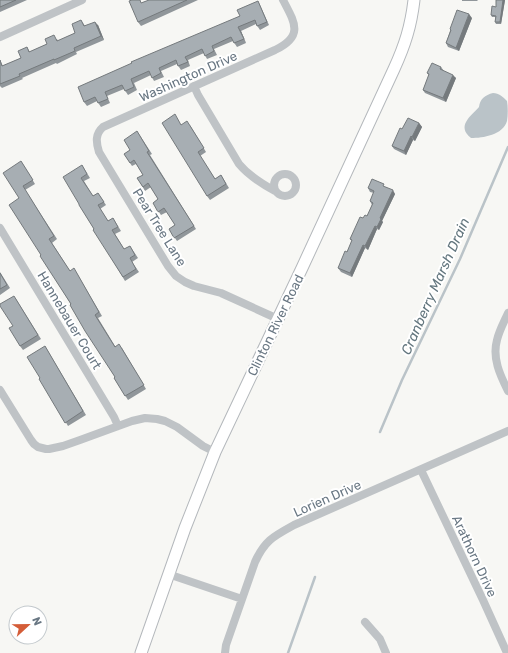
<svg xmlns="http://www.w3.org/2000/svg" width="508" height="653" font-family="Rubik,sans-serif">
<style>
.water{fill:#bac3c8}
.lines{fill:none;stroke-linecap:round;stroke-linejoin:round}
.stream{stroke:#bac3c8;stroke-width:2.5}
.secondary-casing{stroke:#b4b8bc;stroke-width:13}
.street{stroke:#bfc3c6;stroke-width:8}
.secondary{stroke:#fff;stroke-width:11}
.wall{fill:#90969a}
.shaded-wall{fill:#757a7d}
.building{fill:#a7aeb3;stroke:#757a7d}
.labels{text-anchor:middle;stroke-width:4;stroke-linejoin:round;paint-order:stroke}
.street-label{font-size:13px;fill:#697783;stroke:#fff}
.water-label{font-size:14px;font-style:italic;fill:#64777f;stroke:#fff}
</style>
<rect width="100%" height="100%" fill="#f7f7f4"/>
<!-- water -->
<path class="water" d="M 493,93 C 499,93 503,97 507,101 C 508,107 508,115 507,121 C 503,135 483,138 471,138 C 456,126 471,116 479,107 C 480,99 485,95 493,93 Z"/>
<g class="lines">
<!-- stream -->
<path class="stream" d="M 380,432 L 402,380 L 460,259 L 508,147
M 288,653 L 315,577"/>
<!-- secondary casing -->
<g class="secondary-casing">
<path id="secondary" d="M 141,653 L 185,528 L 215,452 L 302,268 L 394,69 C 405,45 411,26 414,0"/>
</g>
<!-- street -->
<path class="street" d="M 0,37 L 82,0
M 194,86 L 198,95 L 239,164 C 249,176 262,184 275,191
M274 185a11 11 0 1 1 22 0a11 11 0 1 1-22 0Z
M 0,228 L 114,417 L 118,426
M 508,313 C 504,322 499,331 497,340 C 492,358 500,375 508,391
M 278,319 L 221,293 L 194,286 L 185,282 L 176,276 L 168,266 L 99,152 C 96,142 95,134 103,127 L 275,50 C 304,36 295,23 283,0
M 0,390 L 31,440 L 34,444 L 38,447 L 46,449 L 49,449 L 63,446 L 80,440 L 132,421 L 145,418 L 157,419 L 165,421 L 177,427 L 203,446 L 215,452
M 421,470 L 483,600 L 507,653
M 168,574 L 242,599
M 365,622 L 380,639 L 386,653
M 225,653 L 226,645 L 255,562 C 265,540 274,536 294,525 L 508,431"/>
<!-- secondary -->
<use href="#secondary" class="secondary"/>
</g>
<!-- wall -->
<path class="wall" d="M 0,0 L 27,0 L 0,12 Z
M 149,0 L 198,0 L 141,26 L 138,22 L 142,3 Z
M 462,0 L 478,0 L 477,1 L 462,1 Z
M 496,0 L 505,0 L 501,24 L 496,24 L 495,22 L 495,17 L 492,17 L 491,15 L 496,7 Z
M 258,1 L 260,5 L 269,25 L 260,30 L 256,24 L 241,31 L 246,43 L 237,47 L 233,41 L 214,49 L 217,55 L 207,59 L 204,53 L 188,60 L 190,66 L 181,70 L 177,64 L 161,71 L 164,77 L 154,81 L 151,75 L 134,83 L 137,90 L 128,95 L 124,89 L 107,96 L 110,103 L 101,107 L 97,101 L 87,106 L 84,102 L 240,16 Z
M 472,18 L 459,51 L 448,47 L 446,43 L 450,31 L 450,29 Z
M 81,20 L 85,26 L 98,25 L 104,40 L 76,52 L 77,54 L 57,64 L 56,63 L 22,78 L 23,79 L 2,88 L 0,86 L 0,60 L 3,66 L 21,58 L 27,47 L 30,52 L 47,44 L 57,39 L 58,41 L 75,33 Z
M 441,67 L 444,71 L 456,78 L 446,102 L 425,93 L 423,90 L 429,75 L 427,73 Z
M 419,123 L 422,127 L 415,141 L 413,140 L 406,155 L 394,149 L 392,146 L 402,129 Z
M 190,125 L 206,152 L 200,156 L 215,179 L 221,175 L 229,188 L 210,200 L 207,196 Z
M 137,131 L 152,154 L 150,155 L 196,229 L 177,241 L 169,229 L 175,225 L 167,212 L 161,215 L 153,203 L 158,199 L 151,187 L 145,191 L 137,178 L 143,175 L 136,164 L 132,166 L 124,154 L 130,150 Z
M 21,161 L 35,184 L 25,190 L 57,239 L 52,243 L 70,271 L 76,272 L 102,316 L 98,318 L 115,346 L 122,348 L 146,389 L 128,400 L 114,378 L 115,377 L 41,255 L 19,198 Z
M 82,165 L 90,178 L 84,181 L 93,196 L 98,193 L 106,205 L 100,209 L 108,221 L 113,218 L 121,231 L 115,234 L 124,249 L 130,246 L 138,258 L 132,262 L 139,272 L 125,281 L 79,204 Z
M 386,187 L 395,194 L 382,221 L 383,222 L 379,230 L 377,229 L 368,250 L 365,248 L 352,277 L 341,272 L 338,268 L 347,252 L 352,241 L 350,239 L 363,218 L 367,216 L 372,205 L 370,201 L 374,193 L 370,192 L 368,188 Z
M 0,272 L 10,288 L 0,295 Z
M 16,299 L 41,339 L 23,350 L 20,346 L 13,326 Z
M 45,346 L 86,415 L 68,426 L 40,378 Z"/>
<!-- shaded-wall -->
<path class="shaded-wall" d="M 503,0 L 505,0 L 501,24 L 500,22 Z
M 469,14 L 472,18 L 459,51 L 456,48 Z
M 95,22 L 98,25 L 104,40 L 101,36 Z
M 238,27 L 241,31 L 246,43 Z
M 453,75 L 456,78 L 446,102 L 443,98 Z
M 419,123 L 422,127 L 415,141 L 412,137 Z
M 411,136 L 413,140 L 406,155 L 404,151 Z
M 393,190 L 395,194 L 382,221 L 383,222 L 379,230 L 377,227 L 380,218 Z
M 375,226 L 377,229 L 368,250 L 365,246 Z
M 363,245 L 365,248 L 352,277 L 350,273 Z"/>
<!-- building -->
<path class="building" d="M 0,0 L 16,0 L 0,7 Z
M 132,0 L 140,0 L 141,3 L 149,0 L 187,0 L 138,22 L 129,1 Z
M 496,0 L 503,0 L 500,22 L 495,22 L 496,16 L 491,15 L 492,6 L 496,7 Z
M 258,1 L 267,22 L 257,26 L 255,20 L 238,27 L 244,39 L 234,43 L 231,37 L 212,46 L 214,51 L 205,56 L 202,49 L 185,57 L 188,62 L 178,66 L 176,60 L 159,68 L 161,73 L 152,78 L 149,71 L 131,79 L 134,87 L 125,91 L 122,85 L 105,92 L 108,99 L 98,103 L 95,97 L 84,102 L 78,87 L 132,63 L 131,62 L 240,16 L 237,10 Z
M 457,10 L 469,14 L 456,48 L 446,43 L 451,30 L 450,29 Z
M 81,20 L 84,26 L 95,22 L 101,36 L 74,48 L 75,51 L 54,60 L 54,59 L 19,74 L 20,76 L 0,84 L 0,60 L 2,66 L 21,58 L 18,51 L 27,47 L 29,52 L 47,44 L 45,39 L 54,35 L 57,41 L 75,33 L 72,24 Z
M 432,63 L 441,67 L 440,69 L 453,75 L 443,98 L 423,90 L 429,74 L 427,73 Z
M 175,114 L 181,125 L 187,121 L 204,148 L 198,152 L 215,179 L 221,175 L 226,184 L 207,196 L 162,123 Z
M 408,118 L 419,123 L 412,137 L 411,136 L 404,151 L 392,146 L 400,128 L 402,129 Z
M 137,131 L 149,151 L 147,152 L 194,226 L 174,238 L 169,229 L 175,225 L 164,208 L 158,212 L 153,203 L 158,199 L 148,183 L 143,187 L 137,178 L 143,175 L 134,160 L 130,163 L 124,154 L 130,150 L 124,140 Z
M 21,161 L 33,180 L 23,186 L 54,236 L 49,239 L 70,271 L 74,268 L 99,312 L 95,315 L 115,347 L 119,344 L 144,385 L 125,396 L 114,378 L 115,377 L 85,331 L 70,305 L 71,304 L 40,256 L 41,255 L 9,205 L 19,198 L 3,173 Z
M 82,165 L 87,174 L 81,178 L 93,196 L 98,193 L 104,202 L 98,205 L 108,221 L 113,218 L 118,227 L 112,230 L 124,249 L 130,246 L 135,255 L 130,258 L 136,269 L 123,277 L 93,230 L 94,229 L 79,205 L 79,204 L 63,177 Z
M 372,179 L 384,184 L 383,186 L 393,190 L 380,218 L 381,219 L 377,227 L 375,226 L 365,246 L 363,245 L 350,273 L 338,268 L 345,251 L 347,252 L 352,240 L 350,239 L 360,217 L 363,218 L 365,215 L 367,216 L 373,203 L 370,201 L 374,191 L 368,188 Z
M 0,273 L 7,285 L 0,289 Z
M 14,296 L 38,335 L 20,346 L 9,328 L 13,326 L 0,306 L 0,304 Z
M 45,346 L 83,411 L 65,423 L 39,379 L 40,378 L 27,357 Z"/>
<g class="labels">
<!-- street labels -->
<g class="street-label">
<text transform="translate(188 76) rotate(-24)" y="5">Washington Drive</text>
<text transform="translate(160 227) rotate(58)" y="5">Pear Tree Lane</text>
<text transform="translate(70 320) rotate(59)" y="5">Hannebauer Court</text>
<text transform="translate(275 325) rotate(-64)" y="5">Clinton River Road</text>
<text transform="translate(327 498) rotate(-24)" y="5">Lorien Drive</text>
<text transform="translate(475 556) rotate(65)" y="5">Arathorn Drive</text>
</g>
<!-- water labels -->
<g class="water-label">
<text transform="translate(435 286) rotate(-66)" y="5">Cranberry Marsh Drain</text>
</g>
</g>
<!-- north arrow -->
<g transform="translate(28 625) rotate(68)"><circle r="19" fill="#ffffff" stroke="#c3c9cd"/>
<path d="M0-3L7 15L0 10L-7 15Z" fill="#d45d38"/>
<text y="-6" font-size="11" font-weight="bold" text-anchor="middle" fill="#697783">N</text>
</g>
</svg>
